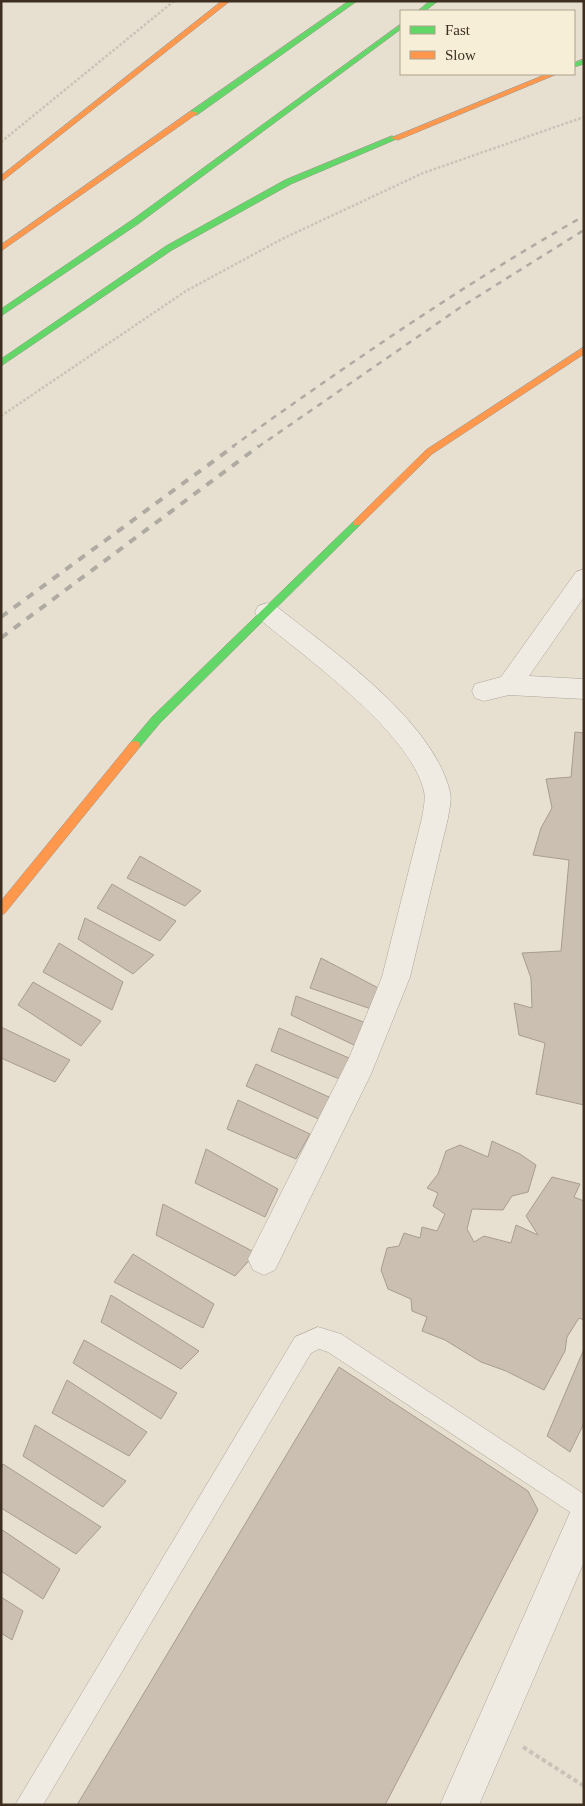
<svg xmlns="http://www.w3.org/2000/svg" width="585" height="1806" font-family="'Times New Roman',serif">
<style>
.building{fill:#cbbfb2;stroke:#a89c90}
.lines{fill:none;stroke-linecap:round;stroke-linejoin:round}
.lane-casing{stroke:#ada599;stroke-width:1}
.street-casing{stroke:#ada599;stroke-width:1}
.fast-casing{stroke:#9c958a;stroke-width:1}
.slow-casing{stroke:#9c958a;stroke-width:1}
.path-far1{stroke:#c8c2b9;stroke-width:2.5;stroke-dasharray:2.5 2;stroke-linecap:butt}
.path{stroke:#c8c2b9;stroke-width:4;stroke-dasharray:4.5 3;stroke-linecap:butt}
.lane{fill:#efebe3;fill-rule:evenodd}
.street{fill:#efebe3;fill-rule:evenodd}
.fast{fill:#63d668;fill-rule:evenodd}
.slow{fill:#ff974d;fill-rule:evenodd}
.rail-far1{stroke:#afaaa2;stroke-width:2.5;stroke-dasharray:6 6;stroke-linecap:butt}
.rail{stroke:#afaaa2;stroke-width:4;stroke-dasharray:8 8;stroke-linecap:butt}
</style>
<rect width="100%" height="100%" fill="#e7e0d1"/>
<!-- building -->
<path class="building" d="M 575,732 L 584,733 L 584,1105 L 536,1094 L 545,1043 L 519,1035 L 514,1003 L 532,1008 L 531,978 L 522,953 L 561,951 L 569,860 L 533,855 L 541,828 L 552,808 L 546,779 L 571,777 Z
M 140,856 L 201,891 L 185,906 L 127,878 Z
M 112,884 L 176,921 L 160,941 L 97,908 Z
M 85,918 L 154,955 L 133,974 L 78,939 Z
M 59,943 L 123,982 L 112,1010 L 43,972 Z
M 321,958 L 386,992 L 377,1011 L 310,988 Z
M 33,982 L 101,1021 L 81,1046 L 18,1005 Z
M 296,996 L 366,1023 L 356,1046 L 291,1015 Z
M 1,1027 L 70,1060 L 55,1082 L 1,1058 Z
M 279,1028 L 349,1058 L 342,1080 L 271,1051 Z
M 256,1064 L 329,1097 L 323,1121 L 246,1086 Z
M 238,1100 L 310,1134 L 296,1159 L 227,1129 Z
M 492,1141 L 520,1154 L 536,1165 L 528,1192 L 512,1196 L 503,1210 L 472,1209 L 467,1229 L 474,1242 L 484,1236 L 511,1243 L 516,1225 L 538,1235 L 526,1216 L 552,1177 L 580,1184 L 574,1197 L 584,1201 L 584,1320 L 579,1318 L 567,1337 L 565,1351 L 544,1390 L 506,1371 L 481,1362 L 445,1340 L 422,1331 L 427,1317 L 412,1311 L 411,1299 L 388,1289 L 381,1270 L 387,1248 L 399,1246 L 404,1233 L 420,1238 L 422,1227 L 437,1231 L 445,1214 L 433,1206 L 438,1193 L 427,1188 L 438,1174 L 446,1151 L 460,1145 L 488,1157 Z
M 206,1149 L 278,1189 L 265,1217 L 195,1183 Z
M 163,1204 L 256,1253 L 235,1276 L 156,1235 Z
M 133,1254 L 214,1304 L 203,1328 L 114,1282 Z
M 111,1295 L 199,1351 L 181,1369 L 101,1322 Z
M 84,1340 L 177,1393 L 161,1419 L 73,1363 Z
M 584,1349 L 584,1423 L 570,1452 L 547,1436 Z
M 339,1367 L 528,1491 L 538,1510 L 385,1805 L 77,1805 Z
M 67,1380 L 147,1432 L 129,1456 L 52,1413 Z
M 35,1425 L 126,1481 L 103,1507 L 23,1456 Z
M 3,1464 L 101,1527 L 76,1554 L 1,1508 L 1,1469 Z
M 1,1529 L 60,1569 L 43,1599 L 1,1571 Z
M 1,1597 L 23,1611 L 12,1640 L 1,1633 Z"/>
<g class="lines">
<!-- lane casing -->
<g class="lane-casing">
<path id="lane" d="M 318,1327 L 341,1334 L 584,1494 L 584,1520 L 576,1516 L 328,1352 L 319,1349 L 311,1353 L 43,1805 L 15,1805 L 295,1337 Z"/>
</g>
<!-- street casing -->
<g class="street-casing">
<path id="street" d="M 584,569 L 584,597 L 529,676 L 584,679 L 584,699 L 509,695 L 484,701 L 475,698 L 472,691 L 475,684 L 501,677 L 576,572 Z
M 267,603 L 276,606 C 331,650 433,720 450,792 C 452,800 449,810 448,818 L 410,977 L 371,1074 L 275,1270 L 264,1275 L 253,1270 L 248,1259 L 349,1058 L 382,977 L 422,818 C 423,810 426,800 424,791 C 410,732 305,657 258,618 L 255,612 L 258,606 Z
M 584,1503 L 584,1562 L 479,1805 L 440,1805 L 572,1508 Z"/>
</g>
<!-- fast casing -->
<g class="fast-casing">
<path id="fast" d="M 349,1 L 357,1 L 197,115 L 191,115 L 191,111 Z
M 430,1 L 438,1 L 425,11 L 418,11 Z
M 401,24 L 401,29 L 138,224 L 1,316 L 1,309 L 132,220 Z
M 584,59 L 584,64 L 574,67 L 574,63 Z
M 392,136 L 399,138 L 291,184 L 172,250 L 1,366 L 1,359 L 166,246 L 285,180 Z
M 357,520 L 362,523 L 360,525 L 160,723 L 139,748 L 131,748 L 130,745 L 131,742 L 152,717 L 354,521 Z"/>
</g>
<!-- slow casing -->
<g class="slow-casing">
<path id="slow" d="M 222,1 L 230,1 L 1,182 L 1,176 Z
M 547,74 L 557,74 L 398,140 L 391,138 Z
M 191,111 L 198,113 L 1,251 L 1,245 Z
M 584,347 L 584,354 L 432,454 L 360,525 L 354,525 L 354,521 L 426,450 Z
M 135,741 L 139,742 L 140,745 L 139,748 L 5,913 L 1,915 L 1,901 L 131,742 Z"/>
</g>
<!-- path-far1 -->
<path class="path-far1" d="M 1,142 L 174,1
M 1,416 L 186,291 L 282,239 L 423,173 L 584,117"/>
<!-- path -->
<path class="path" d="M 523,1747 L 584,1786"/>
<!-- lane -->
<use href="#lane" class="lane"/>
<!-- street -->
<use href="#street" class="street"/>
<!-- fast -->
<use href="#fast" class="fast"/>
<!-- slow -->
<use href="#slow" class="slow"/>
<!-- rail-far1 -->
<path class="rail-far1" d="M 232,447 C 346,366 462,285 584,216
M 258,447 L 461,307 L 584,230"/>
<!-- rail -->
<path class="rail" d="M 1,617 L 234,446
M 1,638 L 259,446"/>
</g>
<!-- border -->
<rect width="585" height="1806" fill="none" stroke="#3d2e20" stroke-width="5"/>
<!-- legend -->
<rect x="400" y="10" width="175" height="65" fill="#f7eed8" stroke="#ada18e"/>
<rect x="410" y="26" width="25" height="8" fill="#63d668" stroke="#ada18e"/>
<text x="445" y="35" font-size="15" fill="#3d2e20">Fast</text>
<rect x="410" y="51" width="25" height="8" fill="#ff974d" stroke="#ada18e"/>
<text x="445" y="60" font-size="15" fill="#3d2e20">Slow</text>
</svg>
